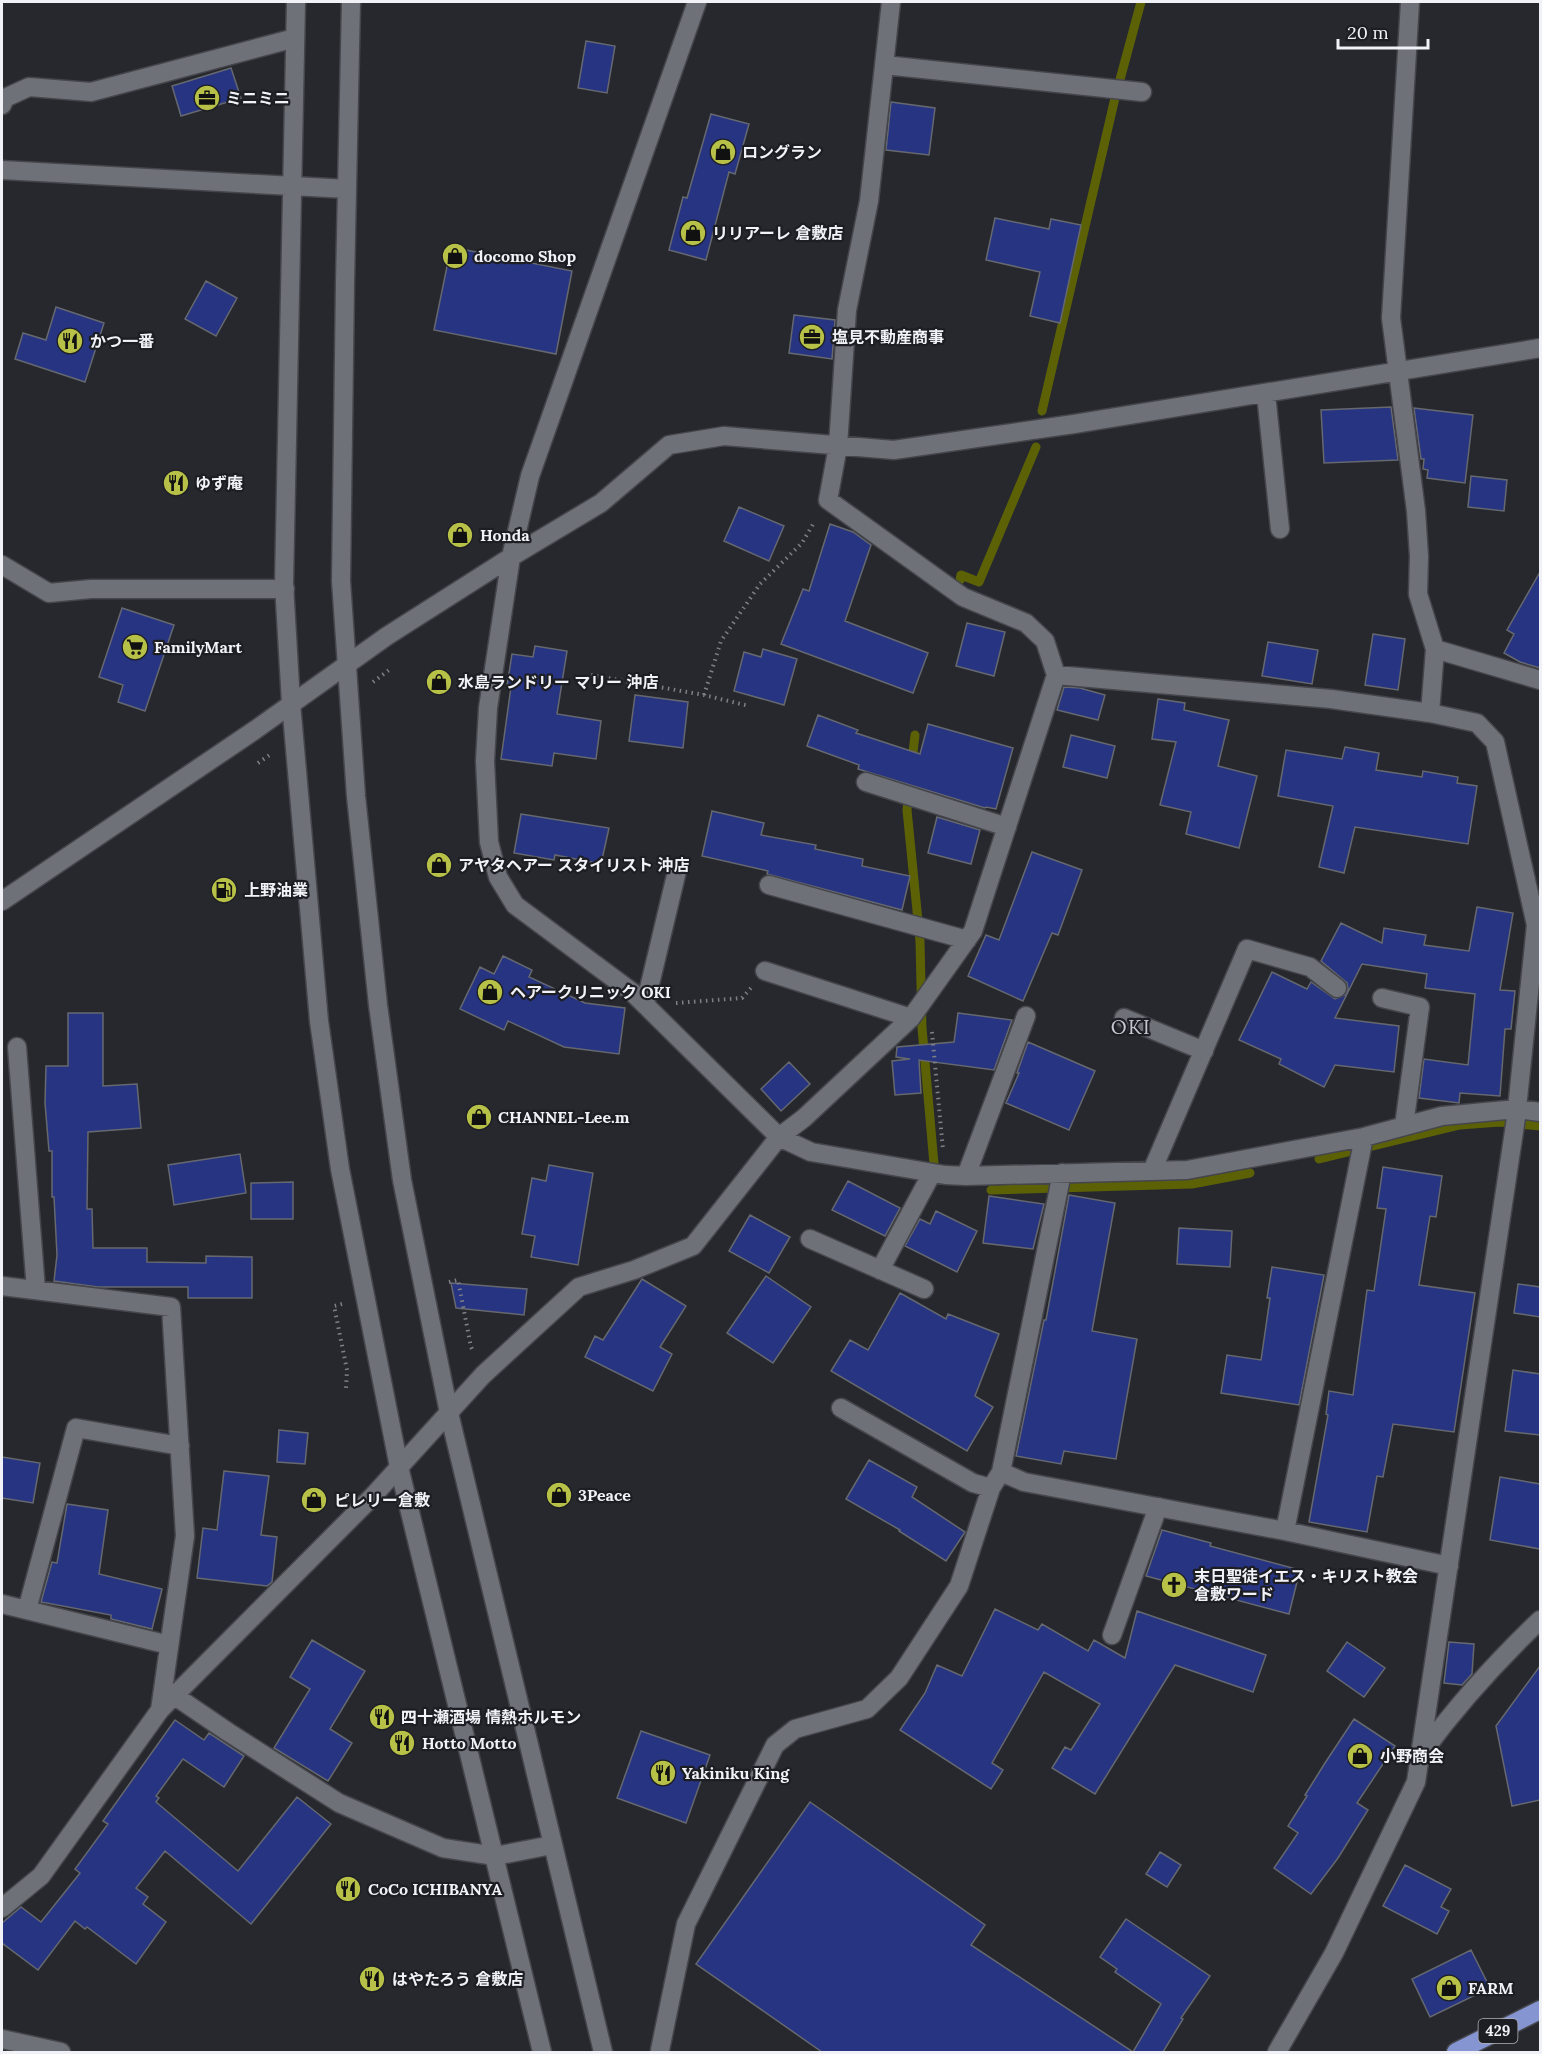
<svg xmlns="http://www.w3.org/2000/svg" width="1542" height="2054" font-family="Lora,'Noto Sans JP',serif">
<style>
.lines{fill:none;stroke-linecap:round;stroke-linejoin:round}
.stream{stroke:#5c6106;stroke-width:9}
.building{fill:#273481;stroke:#65686f;stroke-width:1.5}
.service-casing{stroke:#45464c;stroke-width:21}
.minor-casing{stroke:#45464c;stroke-width:21}
.tertiary-casing{stroke:#45464c;stroke-width:21}
.trunk-casing{stroke:#45464c;stroke-width:21}
.path{stroke:#7f8085;stroke-width:4;stroke-dasharray:1.5 4.5;stroke-linecap:butt}
.service{stroke:#6f7178;stroke-width:18}
.minor{stroke:#6f7178;stroke-width:18}
.tertiary{stroke:#6f7178;stroke-width:18}
.trunk{stroke:#8495d2;stroke-width:18}
.labels{text-anchor:middle;stroke-width:4.5;stroke-linejoin:round;paint-order:stroke}
.shield{fill:#1c1e24;stroke:#b1b2b8;stroke-width:1.5}
.shield-label{font-size:15px;font-weight:bold;fill:#f1f2f7}
.poi-label{font-size:16px;font-weight:bold;fill:#f1f2f7;stroke:#1c1e24;text-anchor:start}
.quarter-label{font-size:20px;letter-spacing:1.5px;fill:#c5c8d0;stroke:#1c1e24}
</style>
<rect width="100%" height="100%" fill="#26282d"/>
<g class="lines">
<!-- stream -->
<path class="stream" d="M 1042,411 L 1115,98 L 1141,2
M 960,580 L 961,575 L 979,582 L 1036,447
M 912,761 L 915,735
M 909,793 L 907,810 L 920,941 L 922,1028 L 934,1164
M 1319,1159 L 1460,1125 L 1500,1122 L 1540,1126
M 991,1190 L 1192,1184 L 1250,1173"/>
</g>
<!-- building -->
<path class="building" d="M 586,41 L 615,46 L 607,93 L 578,88 Z
M 231,68 L 241,98 L 181,116 L 172,86 Z
M 891,102 L 935,108 L 929,155 L 886,150 Z
M 711,114 L 749,124 L 735,174 L 729,172 L 706,260 L 669,250 L 683,197 L 687,198 Z
M 995,218 L 1049,229 L 1051,219 L 1081,225 L 1060,323 L 1030,316 L 1040,272 L 986,260 Z
M 451,247 L 572,271 L 556,354 L 434,330 Z
M 206,281 L 237,298 L 216,336 L 185,319 Z
M 56,307 L 104,323 L 85,382 L 15,359 L 23,333 L 46,340 Z
M 794,315 L 835,320 L 832,359 L 789,353 Z
M 1391,407 L 1398,460 L 1324,463 L 1321,410 Z
M 1414,408 L 1473,415 L 1465,483 L 1427,478 L 1428,470 L 1423,469 L 1424,459 L 1421,459 Z
M 1471,476 L 1507,480 L 1504,511 L 1468,507 Z
M 739,507 L 784,526 L 769,561 L 724,541 Z
M 830,524 L 853,532 L 871,545 L 845,621 L 928,653 L 913,693 L 781,644 L 803,589 L 809,591 Z
M 1540,572 L 1540,668 L 1520,662 L 1504,653 L 1514,634 L 1507,630 Z
M 122,608 L 174,625 L 145,711 L 118,702 L 123,685 L 99,677 Z
M 967,623 L 1005,632 L 994,676 L 956,666 Z
M 1373,634 L 1405,639 L 1398,690 L 1365,685 Z
M 1268,642 L 1318,650 L 1312,684 L 1262,676 Z
M 535,646 L 567,651 L 557,714 L 601,721 L 596,759 L 554,753 L 552,766 L 501,759 L 511,687 L 507,686 L 512,654 L 533,657 Z
M 763,649 L 797,659 L 784,705 L 734,691 L 744,652 L 761,657 Z
M 1064,687 L 1080,688 L 1105,695 L 1098,720 L 1057,710 Z
M 635,695 L 688,702 L 683,748 L 629,741 Z
M 1158,699 L 1185,703 L 1184,710 L 1229,720 L 1218,766 L 1257,776 L 1239,848 L 1186,834 L 1191,812 L 1160,805 L 1176,742 L 1152,739 Z
M 818,715 L 858,730 L 856,733 L 920,754 L 928,724 L 1013,748 L 996,809 L 986,807 L 985,808 L 858,769 L 859,765 L 807,746 Z
M 1071,735 L 1115,746 L 1107,778 L 1063,767 Z
M 1345,747 L 1379,753 L 1376,770 L 1422,777 L 1423,771 L 1458,777 L 1457,783 L 1477,786 L 1468,844 L 1355,827 L 1344,873 L 1319,867 L 1333,806 L 1278,796 L 1286,750 L 1342,759 Z
M 712,811 L 764,823 L 761,835 L 816,845 L 815,849 L 863,859 L 862,866 L 910,876 L 902,910 L 767,874 L 768,871 L 702,856 Z
M 521,814 L 609,828 L 601,864 L 555,855 L 554,860 L 514,853 Z
M 937,817 L 980,830 L 971,864 L 928,853 Z
M 1032,852 L 1082,870 L 1058,935 L 1052,933 L 1023,1001 L 968,976 L 986,935 L 999,940 Z
M 1477,907 L 1513,913 L 1500,990 L 1515,991 L 1511,1029 L 1505,1029 L 1500,1096 L 1460,1093 L 1459,1103 L 1419,1098 L 1424,1059 L 1468,1065 L 1475,994 L 1425,988 L 1427,974 L 1362,964 L 1335,1018 L 1399,1026 L 1394,1072 L 1335,1065 L 1324,1087 L 1279,1064 L 1281,1059 L 1239,1040 L 1272,972 L 1307,989 L 1311,982 L 1335,999 L 1345,995 L 1348,989 L 1347,983 L 1321,961 L 1341,923 L 1382,943 L 1384,928 L 1426,935 L 1424,945 L 1469,951 Z
M 503,956 L 532,970 L 529,977 L 585,1003 L 625,1008 L 619,1054 L 564,1047 L 508,1021 L 504,1030 L 460,1009 L 480,967 L 494,974 Z
M 68,1013 L 103,1013 L 103,1086 L 137,1084 L 141,1128 L 88,1132 L 87,1209 L 92,1209 L 93,1248 L 147,1248 L 147,1262 L 206,1263 L 206,1256 L 252,1257 L 252,1298 L 188,1298 L 188,1287 L 98,1287 L 54,1281 L 57,1255 L 54,1197 L 52,1197 L 52,1151 L 49,1151 L 45,1103 L 46,1066 L 68,1066 Z
M 958,1013 L 1012,1020 L 994,1070 L 919,1060 L 921,1093 L 895,1095 L 892,1061 L 910,1059 L 896,1057 L 897,1047 L 954,1042 Z
M 1028,1042 L 1095,1071 L 1069,1130 L 1006,1103 L 1019,1073 L 1017,1073 Z
M 789,1062 L 810,1084 L 781,1111 L 761,1089 Z
M 240,1154 L 246,1193 L 174,1205 L 168,1165 Z
M 549,1165 L 593,1173 L 578,1265 L 531,1257 L 535,1236 L 522,1234 L 532,1178 L 546,1181 Z
M 1383,1167 L 1442,1176 L 1436,1217 L 1430,1216 L 1419,1285 L 1475,1293 L 1454,1432 L 1393,1424 L 1383,1477 L 1377,1476 L 1367,1532 L 1309,1522 L 1328,1415 L 1326,1414 L 1329,1391 L 1353,1395 L 1367,1290 L 1374,1291 L 1386,1209 L 1377,1208 Z
M 848,1181 L 900,1208 L 885,1236 L 832,1210 Z
M 293,1182 L 293,1219 L 251,1219 L 251,1183 Z
M 1069,1195 L 1115,1203 L 1092,1331 L 1137,1339 L 1116,1459 L 1064,1451 L 1061,1464 L 1016,1456 L 1044,1320 L 1046,1320 Z
M 989,1196 L 1044,1204 L 1033,1249 L 983,1243 Z
M 936,1211 L 977,1231 L 957,1272 L 905,1246 L 920,1219 L 930,1224 Z
M 750,1215 L 790,1237 L 769,1273 L 729,1251 Z
M 1179,1228 L 1232,1231 L 1230,1267 L 1177,1264 Z
M 1272,1267 L 1324,1275 L 1299,1405 L 1221,1393 L 1227,1355 L 1261,1360 L 1270,1298 L 1267,1298 Z
M 766,1276 L 811,1307 L 773,1363 L 727,1333 Z
M 642,1279 L 686,1306 L 660,1347 L 672,1354 L 653,1391 L 585,1357 L 595,1336 L 603,1340 Z
M 451,1283 L 527,1289 L 524,1315 L 456,1308 Z
M 1518,1284 L 1540,1287 L 1540,1317 L 1514,1313 Z
M 900,1293 L 946,1319 L 948,1314 L 999,1334 L 975,1396 L 993,1407 L 967,1451 L 831,1371 L 850,1340 L 868,1350 Z
M 1513,1370 L 1540,1374 L 1540,1435 L 1505,1431 Z
M 279,1430 L 308,1433 L 305,1464 L 277,1462 Z
M 2,1457 L 40,1463 L 33,1503 L 2,1498 Z
M 869,1460 L 917,1487 L 912,1497 L 965,1532 L 946,1561 L 899,1531 L 900,1530 L 846,1499 Z
M 224,1471 L 269,1476 L 261,1535 L 277,1537 L 272,1582 L 267,1586 L 197,1578 L 203,1528 L 217,1530 Z
M 1500,1477 L 1540,1484 L 1540,1549 L 1490,1540 Z
M 67,1504 L 108,1510 L 99,1574 L 162,1589 L 152,1629 L 111,1619 L 111,1615 L 41,1602 L 52,1562 L 57,1563 Z
M 1162,1530 L 1211,1543 L 1210,1546 L 1300,1570 L 1289,1614 L 1146,1576 Z
M 995,1609 L 1038,1630 L 1042,1624 L 1088,1651 L 1094,1640 L 1125,1658 L 1137,1611 L 1266,1655 L 1253,1692 L 1175,1665 L 1095,1794 L 1052,1768 L 1065,1747 L 1071,1750 L 1100,1704 L 1044,1672 L 992,1763 L 1003,1770 L 991,1789 L 900,1730 L 925,1693 L 937,1665 L 962,1676 Z
M 312,1640 L 365,1671 L 330,1729 L 352,1743 L 328,1781 L 274,1748 L 310,1689 L 290,1677 Z
M 1347,1642 L 1385,1668 L 1364,1697 L 1327,1671 Z
M 1449,1642 L 1474,1644 L 1472,1674 L 1462,1685 L 1444,1683 Z
M 1540,1666 L 1540,1800 L 1512,1806 L 1496,1726 Z
M 1354,1719 L 1395,1746 L 1357,1803 L 1368,1810 L 1338,1858 L 1311,1894 L 1274,1868 L 1298,1833 L 1288,1826 L 1307,1796 L 1305,1795 L 1325,1763 Z
M 175,1720 L 204,1740 L 209,1733 L 244,1756 L 224,1787 L 183,1759 L 156,1796 L 159,1798 L 156,1802 L 238,1871 L 297,1797 L 331,1824 L 251,1924 L 165,1851 L 136,1888 L 148,1897 L 143,1904 L 166,1922 L 136,1964 L 87,1927 L 85,1929 L 75,1921 L 38,1970 L 2,1943 L 2,1923 L 21,1907 L 41,1922 L 80,1873 L 75,1869 L 108,1824 L 103,1821 Z
M 641,1731 L 710,1755 L 686,1823 L 617,1798 Z
M 810,1802 L 985,1925 L 971,1945 L 1133,2052 L 1161,2004 L 1115,1972 L 1117,1969 L 1100,1957 L 1126,1919 L 1210,1976 L 1181,2018 L 1183,2019 L 1163,2052 L 822,2052 L 696,1964 Z
M 1160,1852 L 1181,1865 L 1167,1887 L 1146,1874 Z
M 1405,1865 L 1451,1889 L 1441,1907 L 1449,1911 L 1437,1934 L 1383,1906 Z
M 1471,1950 L 1490,1988 L 1430,2017 L 1412,1979 Z"/>
<g class="lines">
<!-- service casing -->
<g class="service-casing">
<path id="service" d="M 1112,1635 L 1158,1507"/>
</g>
<!-- minor casing -->
<g class="minor-casing">
<path id="minor" d="M 697,2 L 530,476 L 511,557 L 488,708 L 485,761 L 489,842 L 498,877 L 515,905 L 632,992 L 779,1137 L 811,1152 L 945,1175 L 966,1176 L 1187,1170 L 1364,1137 L 1442,1116 L 1517,1109 L 1540,1112
M 1410,2 L 1391,318 L 1416,511 L 1419,556 L 1418,594 L 1435,649 L 1430,713
M 884,65 L 1142,92
M 2,105 L 5,98 L 29,87 L 91,92 L 295,38
M 1266,394 L 1280,529
M 2,565 L 49,593 L 91,589 L 285,589
M 1435,649 L 1540,680
M 1056,675 L 1331,699 L 1430,713 L 1477,723 L 1495,742 L 1536,925 L 1516,1118 L 1416,1782 L 1334,1953 L 1277,2052
M 866,782 L 1007,827
M 769,885 L 967,940
M 2,901 L 255,730 L 387,636 L 511,557 L 601,503 L 669,445 L 724,436 L 894,450 L 1074,424 L 1540,348
M 765,971 L 911,1018
M 1382,998 L 1420,1007 L 1404,1126
M 645,1005 L 677,871
M 1124,1018 L 1204,1051
M 17,1047 L 36,1290
M 1152,1171 L 1247,949 L 1310,967 L 1337,988
M 966,1176 L 1026,1016
M 810,1239 L 924,1289
M 880,1270 L 932,1173
M 2,1286 L 171,1307 L 185,1536 L 160,1710
M 841,1408 L 973,1483 L 991,1488
M 1001,1472 L 1024,1482 L 1285,1531 L 1449,1566
M 1285,1531 L 1364,1137
M 2,1604 L 169,1645
M 27,1610 L 76,1428 L 180,1446
M 175,1696 L 228,1732 L 339,1803 L 443,1848 L 495,1856 L 552,1845
M 1422,1753 C 1458,1704 1497,1661 1540,1620
M 2,1908 L 41,1876 L 160,1710 L 372,1497 L 483,1375 L 579,1287 L 634,1270 L 693,1246 L 779,1137 L 804,1118 L 911,1018 L 973,931 L 1056,675 L 1045,641 L 1026,623 L 963,597 L 828,500 L 838,446 L 847,310 L 869,201 L 891,2
M 2,2039 L 61,2052
M 660,2050 L 686,1924 L 775,1745 L 795,1729 L 867,1709 L 899,1678 L 959,1586 L 991,1488 L 1001,1472 L 1062,1173"/>
</g>
<!-- tertiary casing -->
<g class="tertiary-casing">
<path id="tertiary" d="M 296,2 L 284,584 L 291,703 L 319,1021 L 340,1169 L 399,1467 L 542,2052
M 351,2 L 345,283 L 341,581 L 356,796 L 378,1005 L 402,1180 L 449,1413 L 603,2052
M 2,170 L 347,189"/>
</g>
<!-- trunk casing -->
<g class="trunk-casing">
<path id="trunk" d="M 1456,2052 L 1540,2010"/>
</g>
<!-- path -->
<path class="path" d="M 591,675 L 704,695 L 749,706
M 373,682 L 389,670
M 704,695 L 721,641 L 760,584 L 802,543 L 815,521
M 258,763 L 271,754
M 676,1003 L 742,998 L 751,988
M 932,1032 L 943,1150
M 449,1282 L 458,1280 L 471,1347 L 473,1351
M 342,1304 L 334,1306 L 347,1370 L 346,1389"/>
<!-- service -->
<use href="#service" class="service"/>
<!-- minor -->
<use href="#minor" class="minor"/>
<!-- tertiary -->
<use href="#tertiary" class="tertiary"/>
<!-- trunk -->
<use href="#trunk" class="trunk"/>
</g>
<!-- icons -->
<defs>
<g id="office-disc" transform="scale(1.35)"><circle r="9.5" fill="#b8c147" stroke="#1c1e24"/><path d="M-6-3h4V-5.5h4V-3h4V5H-6ZM-1-4.5V-3h2v-1.5ZM-6 0V1H6V0Z" fill="#111"/></g>
<g id="shop-disc" transform="scale(1.35)"><circle r="9.5" fill="#b8c147" stroke="#1c1e24"/><path d="M-5-2.5h2.3a2.7 3.5 0 0 1 5.4 0H5L5.5 6h-11ZM-1.5-2.5h3a1.5 2.3 0 0 0-3 0Z" fill="#111"/></g>
<g id="restaurant-disc" transform="scale(1.35)"><circle r="9.5" fill="#b8c147" stroke="#1c1e24"/><path d="M-5-6h1v4h1v-4h1v4h1v-4h1v5L-1.5 .5V6h-2V.5L-5-1ZM5-6V6H3V1.5H1.5Q1.5-4 5-6Z" fill="#111"/></g>
<g id="supermarket-disc" transform="scale(1.35)"><circle r="9.5" fill="#b8c147" stroke="#1c1e24"/><path d="M-6-5.5h2.5l.6 2H6L4.5 2H-2.5L-4.4-4H-6ZM-1.5 3.2a1.3 1.3 0 1 0 .1 0ZM3 3.2a1.3 1.3 0 1 0 .1 0Z" fill="#111"/></g>
<g id="fuel-disc" transform="scale(1.35)"><circle r="9.5" fill="#b8c147" stroke="#1c1e24"/><path d="M-5.5-6h7V0h2V4h1.3V-2.5L3-4.5l.8-.8L6-3V5H2.5V1h-1V6h-7ZM-4.2-4.7v3.2H.2V-4.7Z" fill="#111"/></g>
<g id="church-disc" transform="scale(1.35)"><circle r="9.5" fill="#b8c147" stroke="#1c1e24"/><path d="M-1.2-6h2.4v3.5h3.3v2.4h-3.3V6h-2.4V-.1h-3.3v-2.4h3.3Z" fill="#111"/></g>
</defs>
<g fill-rule="evenodd">
<use href="#office-disc" x="207" y="98"/>
<use href="#shop-disc" x="723" y="152"/>
<use href="#shop-disc" x="693" y="233"/>
<use href="#shop-disc" x="455" y="256"/>
<use href="#office-disc" x="812" y="337"/>
<use href="#restaurant-disc" x="70" y="341"/>
<use href="#restaurant-disc" x="176" y="483"/>
<use href="#shop-disc" x="460" y="535"/>
<use href="#supermarket-disc" x="135" y="647"/>
<use href="#shop-disc" x="439" y="682"/>
<use href="#shop-disc" x="439" y="865"/>
<use href="#fuel-disc" x="224" y="890"/>
<use href="#shop-disc" x="490" y="992"/>
<use href="#shop-disc" x="479" y="1117"/>
<use href="#shop-disc" x="559" y="1495"/>
<use href="#shop-disc" x="314" y="1500"/>
<use href="#church-disc" x="1174" y="1585"/>
<use href="#restaurant-disc" x="382" y="1717"/>
<use href="#restaurant-disc" x="402" y="1743"/>
<use href="#shop-disc" x="1360" y="1756"/>
<use href="#restaurant-disc" x="663" y="1773"/>
<use href="#restaurant-disc" x="348" y="1889"/>
<use href="#restaurant-disc" x="372" y="1979"/>
<use href="#shop-disc" x="1449" y="1988"/>
</g>
<g class="labels">
<!-- shield labels -->
<rect class="shield" x="1478.5" y="2019" width="39" height="24" rx="4.5"/>
<g class="shield-label">
<text x="1498" y="2036">429</text>
</g>
<!-- poi labels -->
<g class="poi-label">
<text x="226" y="104">ミニミニ</text>
<text x="742" y="158">ロングラン</text>
<text x="712" y="239">リリアーレ 倉敷店</text>
<text x="474" y="262">docomo Shop</text>
<text x="832" y="343">塩見不動産商事</text>
<text x="90" y="347">かつ一番</text>
<text x="195" y="489">ゆず庵</text>
<text x="480" y="541">Honda</text>
<text x="154" y="653">FamilyMart</text>
<text x="458" y="688">水島ランドリー マリー 沖店</text>
<text x="458" y="871">アヤタヘアー スタイリスト 沖店</text>
<text x="244" y="896">上野油業</text>
<text x="510" y="998">ヘアークリニック OKI</text>
<text x="498" y="1123">CHANNEL-Lee.m</text>
<text x="578" y="1501">3Peace</text>
<text x="334" y="1506">ピレリー倉敷</text>
<text x="1194" y="1582">末日聖徒イエス・キリスト教会<tspan x="1194" dy="18">倉敷ワード</tspan></text>
<text x="401" y="1723">四十瀬酒場 情熱ホルモン</text>
<text x="422" y="1749">Hotto Motto</text>
<text x="1380" y="1762">小野商会</text>
<text x="682" y="1779">Yakiniku King</text>
<text x="368" y="1895">CoCo ICHIBANYA</text>
<text x="392" y="1985">はやたろう 倉敷店</text>
<text x="1468" y="1994">FARM</text>
</g>
<!-- quarter labels -->
<g class="quarter-label">
<text x="1131" y="1034">OKI</text>
</g>
</g>
<!-- border -->
<rect width="1542" height="2054" fill="none" stroke="#f1f2f7" stroke-width="6"/>
<!-- scale -->
<path d="M1338 39v9h90v-9" fill="none" stroke="#f1f2f7" stroke-width="3"/>
<text x="1347" y="39" font-size="18" fill="#f1f2f7" stroke="#1c1e24" stroke-width="4.5" paint-order="stroke">20 m</text>
</svg>
